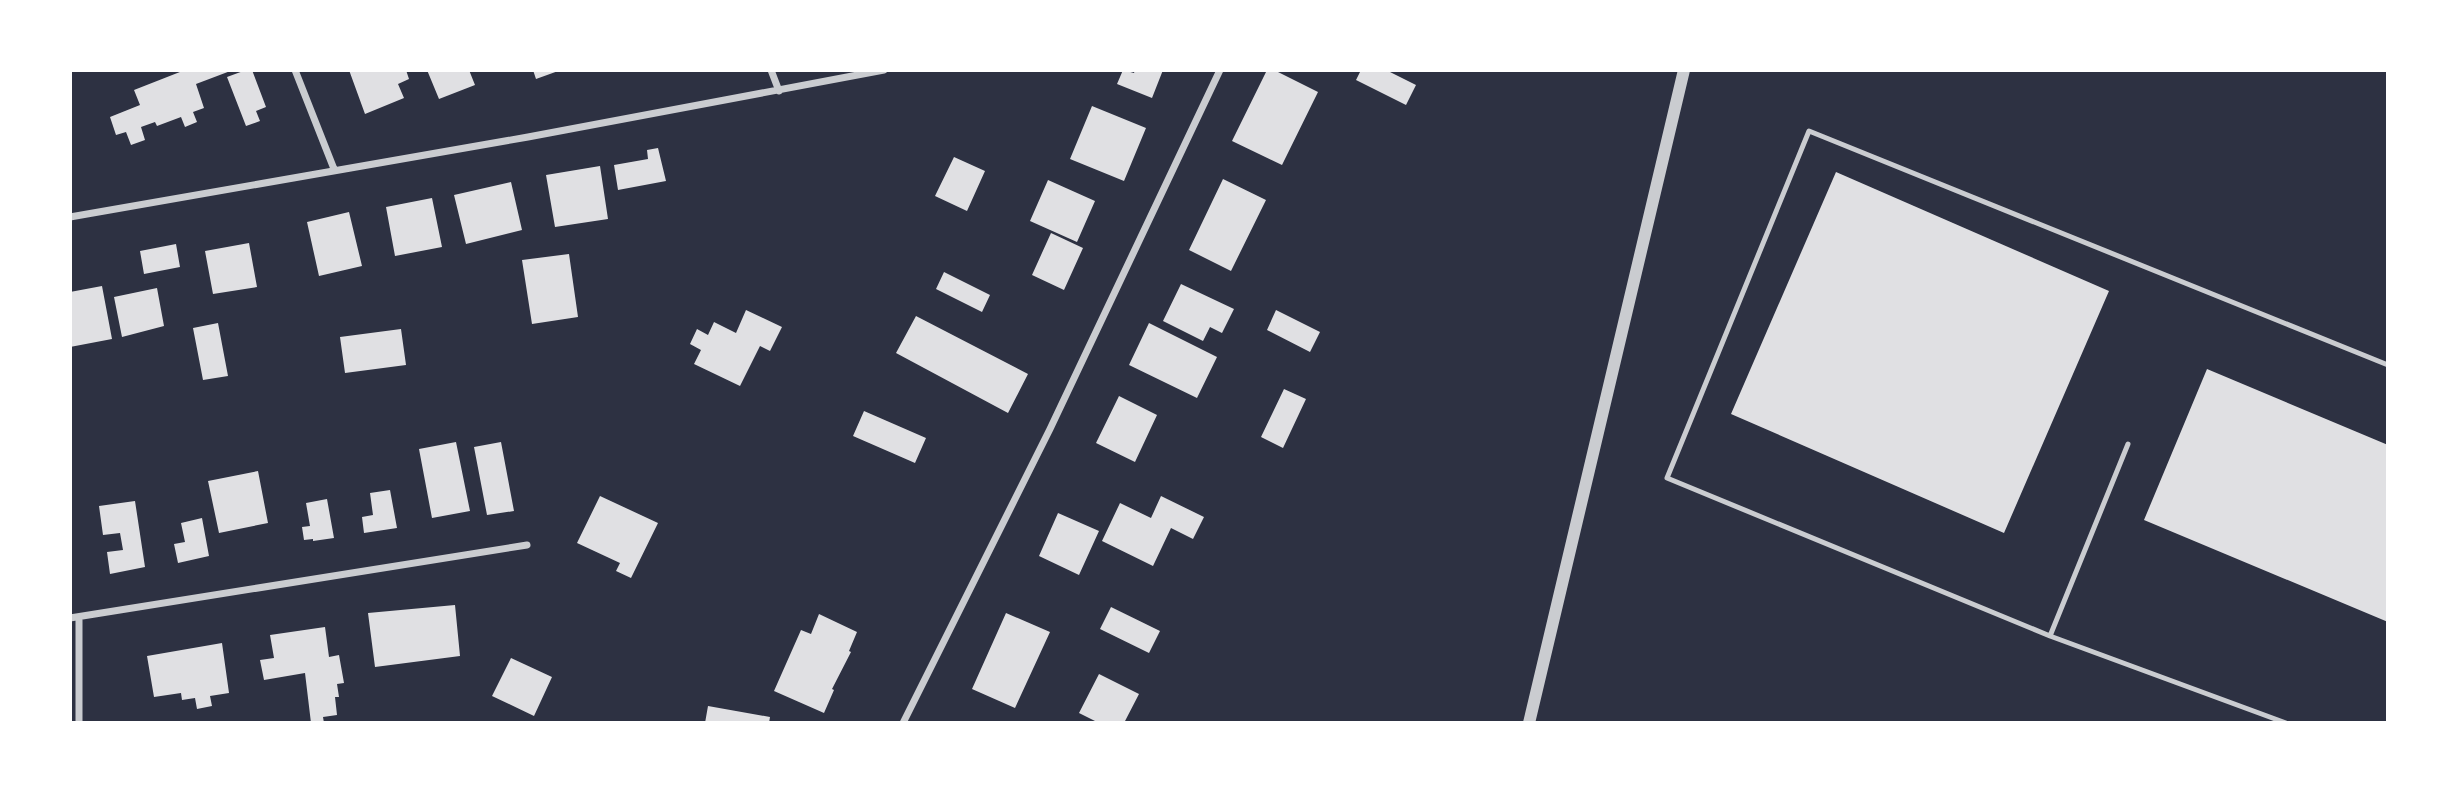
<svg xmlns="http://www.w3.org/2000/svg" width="2458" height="793" font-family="'DejaVu Sans',sans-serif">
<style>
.building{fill:#e0e0e3}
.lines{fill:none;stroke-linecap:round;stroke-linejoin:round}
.service{stroke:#caccd0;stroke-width:5}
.minor{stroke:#caccd0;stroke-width:7}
.tertiary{stroke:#caccd0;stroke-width:12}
</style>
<rect width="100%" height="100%" fill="#2d3142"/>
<!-- building -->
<path class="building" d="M 185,70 L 233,70 L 196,84 L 204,108 L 193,112 L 197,122 L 185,127 L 181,117 L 157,126 L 155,122 L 141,127 L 145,140 L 131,145 L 126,132 L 116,135 L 110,117 L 140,105 L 134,90 Z
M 246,70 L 252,70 L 266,107 L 256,111 L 260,121 L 246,126 L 227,77 Z
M 349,70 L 406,70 L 409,79 L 398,84 L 404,98 L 365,114 Z
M 427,70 L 469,70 L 475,85 L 439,99 Z
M 533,70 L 561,70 L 536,79 Z
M 1123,70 L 1134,73 L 1135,70 L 1163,70 L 1152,98 L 1117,84 Z
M 1267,70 L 1274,70 L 1318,92 L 1282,165 L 1232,141 Z
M 1361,70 L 1386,70 L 1416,85 L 1406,105 L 1356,80 Z
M 1092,106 L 1146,128 L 1124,181 L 1070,159 Z
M 658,148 L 666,181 L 618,190 L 614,165 L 648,159 L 647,150 Z
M 954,157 L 985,171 L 967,211 L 935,196 Z
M 600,166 L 608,219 L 555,227 L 546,175 Z
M 1836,172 L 2109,291 L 2004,533 L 1731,414 Z
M 1223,179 L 1266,200 L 1231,271 L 1189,250 Z
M 1048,180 L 1095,201 L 1077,242 L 1030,221 Z
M 511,182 L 522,230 L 466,244 L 454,195 Z
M 432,198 L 442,247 L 395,256 L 386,207 Z
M 349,212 L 362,266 L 319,276 L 307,222 Z
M 1051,233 L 1083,248 L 1064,290 L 1032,275 Z
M 249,243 L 257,287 L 213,294 L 205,251 Z
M 176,244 L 180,267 L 144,274 L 140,251 Z
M 569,254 L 578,317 L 532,324 L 522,260 Z
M 944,272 L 990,295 L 982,312 L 936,289 Z
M 1181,284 L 1234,309 L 1222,333 L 1210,327 L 1203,341 L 1163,321 Z
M 102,286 L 112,339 L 70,347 L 70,292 Z
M 157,288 L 164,326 L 122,337 L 114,297 Z
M 746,310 L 782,327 L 770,351 L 760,346 L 740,386 L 694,364 L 701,350 L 690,344 L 697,329 L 708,335 L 714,322 L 736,333 Z
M 1276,310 L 1320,332 L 1310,352 L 1267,330 Z
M 916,316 L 1028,374 L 1008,413 L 896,353 Z
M 218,323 L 228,376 L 203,380 L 193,328 Z
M 1149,323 L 1217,357 L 1197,398 L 1129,365 Z
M 401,329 L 406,365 L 345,373 L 340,337 Z
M 2207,369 L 2388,445 L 2388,622 L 2144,520 Z
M 1284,389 L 1306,399 L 1283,448 L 1261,437 Z
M 1119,396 L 1157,415 L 1135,462 L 1096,443 Z
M 864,411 L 926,438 L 915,463 L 853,436 Z
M 456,442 L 470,511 L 432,518 L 419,449 Z
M 501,442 L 514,511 L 487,515 L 474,447 Z
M 258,471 L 268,523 L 219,533 L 208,481 Z
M 390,490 L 397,528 L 364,533 L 362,517 L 373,515 L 370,493 Z
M 600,496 L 658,523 L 631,578 L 616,571 L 620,563 L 577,543 Z
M 1161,496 L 1204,517 L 1193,539 L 1171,528 L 1153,566 L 1102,541 L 1120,503 L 1151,518 Z
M 327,499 L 334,538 L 313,541 L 313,539 L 304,540 L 302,527 L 310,526 L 306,503 Z
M 135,501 L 145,567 L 110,574 L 107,552 L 123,550 L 120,533 L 103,535 L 99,506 Z
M 1058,513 L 1099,531 L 1079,575 L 1039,556 Z
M 202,518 L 209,556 L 178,563 L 174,544 L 185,542 L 181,523 Z
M 455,605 L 460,656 L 375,667 L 368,613 Z
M 1111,607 L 1160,631 L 1149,653 L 1100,629 Z
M 1006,613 L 1050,632 L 1015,708 L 972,689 Z
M 819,614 L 857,632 L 849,651 L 851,652 L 832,689 L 834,690 L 824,713 L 774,691 L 801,630 L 811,634 Z
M 325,627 L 329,657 L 339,655 L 344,683 L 337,684 L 339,697 L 335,697 L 337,715 L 323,717 L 324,723 L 311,723 L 305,673 L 264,680 L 260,660 L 274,658 L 270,635 Z
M 222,643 L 229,693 L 210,696 L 212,706 L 197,709 L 195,698 L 182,700 L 181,693 L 154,697 L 147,656 Z
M 511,658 L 552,677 L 534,716 L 492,696 Z
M 1099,674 L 1139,694 L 1124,723 L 1099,723 L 1079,713 Z
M 708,706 L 770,717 L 769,723 L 705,723 Z"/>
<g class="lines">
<!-- service -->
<path class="service" d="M 2050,636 L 2128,444
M 2286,723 L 2050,636 L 1667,478 L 1809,131 L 2388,365"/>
<!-- minor -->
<path class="minor" d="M 295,70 L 334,169
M 771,70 L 779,91
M 70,217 L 528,137 L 884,70
M 70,618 L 527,545
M 79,723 L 79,617
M 903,723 L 1050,429 L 1220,70"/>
<!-- tertiary -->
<path class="tertiary" d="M 1529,723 L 1684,70"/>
</g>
<!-- border -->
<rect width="2458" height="793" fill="none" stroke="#ffffff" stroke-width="144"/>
</svg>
